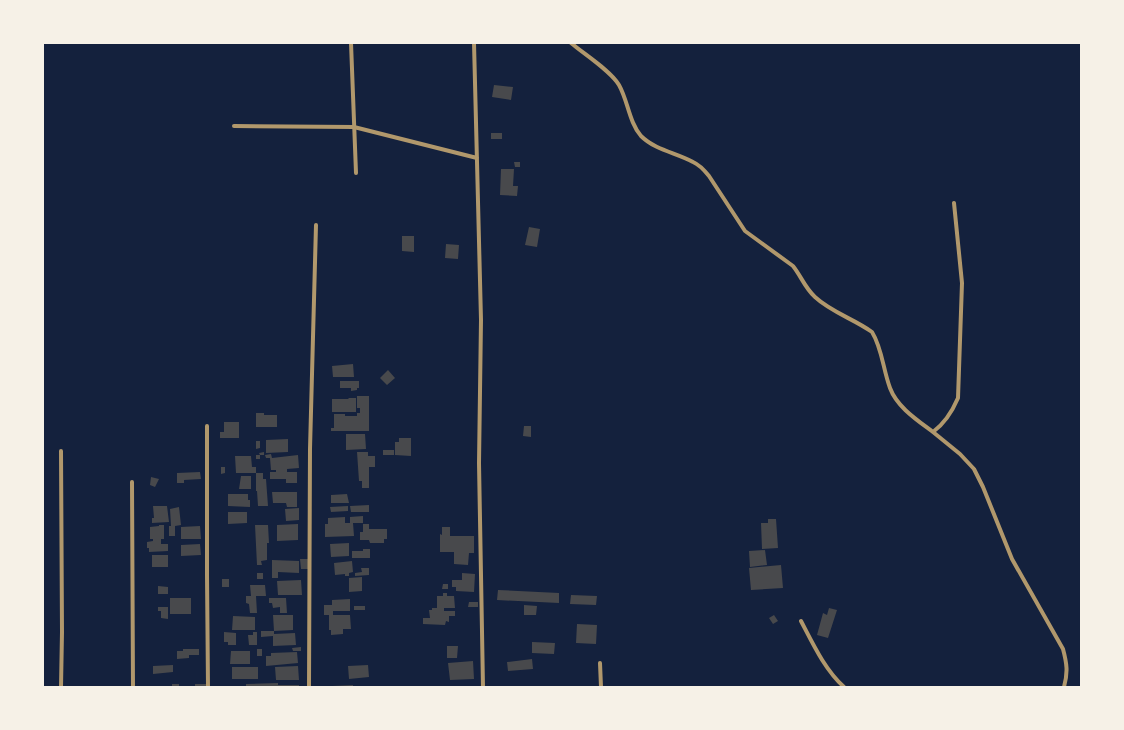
<svg xmlns="http://www.w3.org/2000/svg" width="1124" height="730" font-family="'Fira Sans',sans-serif">
<style>
.building{fill:#48494c}
.lines{fill:none;stroke-linecap:round;stroke-linejoin:round}
.minor{stroke:#b1986c;stroke-width:4}
</style>
<rect width="100%" height="100%" fill="#14213d"/>
<!-- building -->
<path class="building" d="M 494,85 L 513,87 L 511,100 L 492,97 Z
M 491,133 L 502,133 L 502,139 L 491,139 Z
M 514,162 L 520,162 L 520,167 L 515,167 Z
M 501,169 L 514,169 L 513,186 L 518,186 L 517,196 L 500,195 Z
M 529,227 L 540,229 L 537,247 L 525,245 Z
M 402,236 L 414,236 L 414,252 L 402,251 Z
M 446,244 L 459,245 L 458,259 L 445,258 Z
M 353,364 L 354,377 L 333,377 L 332,366 Z
M 388,370 L 395,378 L 387,385 L 380,378 Z
M 340,381 L 359,381 L 359,388 L 357,388 L 357,390 L 351,391 L 351,388 L 340,388 Z
M 357,396 L 369,396 L 369,431 L 331,431 L 331,428 L 334,428 L 334,414 L 345,414 L 345,416 L 357,416 L 357,413 L 360,413 L 360,408 L 357,408 Z
M 349,398 L 356,398 L 356,412 L 332,412 L 332,399 L 348,399 Z
M 256,413 L 264,413 L 264,415 L 277,415 L 277,427 L 256,427 Z
M 224,422 L 239,422 L 239,438 L 220,438 L 220,432 L 224,432 Z
M 524,426 L 531,426 L 531,437 L 523,436 Z
M 346,434 L 365,434 L 366,449 L 346,450 Z
M 399,438 L 411,438 L 411,456 L 395,455 L 395,442 L 399,442 Z
M 288,439 L 288,452 L 266,453 L 266,440 Z
M 256,441 L 260,441 L 260,448 L 256,449 Z
M 383,450 L 394,450 L 394,455 L 383,455 Z
M 264,452 L 264,455 L 260,455 L 260,459 L 256,459 L 256,455 L 260,455 L 259,453 Z
M 357,452 L 368,452 L 368,456 L 375,456 L 375,467 L 369,467 L 369,488 L 362,488 L 362,481 L 359,481 Z
M 271,454 L 272,458 L 298,455 L 299,468 L 287,469 L 287,472 L 297,472 L 297,483 L 286,483 L 286,479 L 270,479 L 270,472 L 276,472 L 276,470 L 271,470 L 270,458 L 266,458 L 265,455 Z
M 235,456 L 251,456 L 252,467 L 256,467 L 256,473 L 236,473 Z
M 221,467 L 225,467 L 225,473 L 221,474 Z
M 200,472 L 201,479 L 184,480 L 184,483 L 177,483 L 177,473 Z
M 256,473 L 263,473 L 263,479 L 266,479 L 268,506 L 258,506 L 257,491 L 256,491 Z
M 241,476 L 251,476 L 251,489 L 239,489 Z
M 151,477 L 159,479 L 155,487 L 150,485 Z
M 272,492 L 297,492 L 297,507 L 287,507 L 286,503 L 273,503 Z
M 228,494 L 248,494 L 248,500 L 250,500 L 250,507 L 228,506 Z
M 347,494 L 349,503 L 331,503 L 331,495 Z
M 369,505 L 369,512 L 351,512 L 350,506 Z
M 153,506 L 167,506 L 169,522 L 152,523 L 152,518 L 154,518 Z
M 348,506 L 348,511 L 331,512 L 330,507 Z
M 179,507 L 181,525 L 175,526 L 175,536 L 169,536 L 169,526 L 171,526 L 170,509 Z
M 299,508 L 299,520 L 286,521 L 285,509 Z
M 228,512 L 247,512 L 247,523 L 228,524 Z
M 363,516 L 363,523 L 353,523 L 354,536 L 325,537 L 325,524 L 328,524 L 328,518 L 345,517 L 345,523 L 350,523 L 350,517 Z
M 768,519 L 776,519 L 778,548 L 762,549 L 761,523 L 768,523 Z
M 298,524 L 298,540 L 277,541 L 277,525 Z
M 363,524 L 369,524 L 369,529 L 387,529 L 387,539 L 384,539 L 384,543 L 370,543 L 369,540 L 360,540 L 360,532 L 363,532 Z
M 159,525 L 164,525 L 164,539 L 161,539 L 161,544 L 168,544 L 168,551 L 149,552 L 149,548 L 147,548 L 147,542 L 153,541 L 153,539 L 150,539 L 150,527 L 159,526 Z
M 255,525 L 268,525 L 269,543 L 267,543 L 267,560 L 261,561 L 262,565 L 257,565 Z
M 200,526 L 201,539 L 181,539 L 181,527 Z
M 442,527 L 450,527 L 450,536 L 474,536 L 474,553 L 469,553 L 468,565 L 454,564 L 454,552 L 440,552 L 440,534 L 442,535 Z
M 349,543 L 349,556 L 331,557 L 330,544 Z
M 200,544 L 201,555 L 181,556 L 181,545 Z
M 363,549 L 370,549 L 370,558 L 352,558 L 352,551 L 363,551 Z
M 765,550 L 767,565 L 750,567 L 749,551 Z
M 152,555 L 168,555 L 168,567 L 152,567 Z
M 300,559 L 308,559 L 308,569 L 301,569 Z
M 272,560 L 299,561 L 299,573 L 278,572 L 278,578 L 272,578 Z
M 352,561 L 353,572 L 349,573 L 349,576 L 345,576 L 345,574 L 335,575 L 334,563 Z
M 781,565 L 783,588 L 751,590 L 749,568 Z
M 361,568 L 369,568 L 369,575 L 355,576 L 355,573 L 362,572 Z
M 257,573 L 263,573 L 263,579 L 257,579 Z
M 462,573 L 475,574 L 474,592 L 456,591 L 456,587 L 452,587 L 452,580 L 462,580 Z
M 362,577 L 362,591 L 349,592 L 349,578 Z
M 222,579 L 229,579 L 229,587 L 222,587 Z
M 301,580 L 302,595 L 278,595 L 277,581 Z
M 443,584 L 448,584 L 448,589 L 442,589 Z
M 250,585 L 265,585 L 266,596 L 256,596 L 257,613 L 250,613 L 249,604 L 246,603 L 246,596 L 251,596 Z
M 158,586 L 168,587 L 168,594 L 158,594 Z
M 498,590 L 559,593 L 559,603 L 497,600 Z
M 443,593 L 447,593 L 447,596 L 454,596 L 455,608 L 444,608 L 444,611 L 455,611 L 455,616 L 449,616 L 449,622 L 446,621 L 445,625 L 423,624 L 423,618 L 430,618 L 429,610 L 432,610 L 432,608 L 437,608 L 437,596 L 443,596 Z
M 571,595 L 597,596 L 596,605 L 570,604 Z
M 170,598 L 191,598 L 191,614 L 170,614 Z
M 269,598 L 286,598 L 287,613 L 280,613 L 280,607 L 273,608 L 272,603 L 269,603 Z
M 350,599 L 350,611 L 333,611 L 333,615 L 350,615 L 351,629 L 343,629 L 343,634 L 331,635 L 331,630 L 329,630 L 329,615 L 324,615 L 324,605 L 332,605 L 332,600 Z
M 469,602 L 478,602 L 478,607 L 468,607 Z
M 524,605 L 537,606 L 536,615 L 524,615 Z
M 354,606 L 365,606 L 365,610 L 354,610 Z
M 158,607 L 168,607 L 168,619 L 161,618 L 161,611 L 158,611 Z
M 829,608 L 837,610 L 828,638 L 817,635 L 823,613 L 827,615 Z
M 273,615 L 293,615 L 293,630 L 274,631 L 274,634 L 295,633 L 296,645 L 273,646 L 273,636 L 261,637 L 261,631 L 274,631 Z
M 774,615 L 778,621 L 773,624 L 769,618 Z
M 233,616 L 255,617 L 255,630 L 232,630 Z
M 577,624 L 597,625 L 596,644 L 576,643 Z
M 224,632 L 236,633 L 236,645 L 228,645 L 228,642 L 224,642 Z
M 253,632 L 257,632 L 257,645 L 249,645 L 248,635 L 253,635 Z
M 532,642 L 555,643 L 554,654 L 532,653 Z
M 447,646 L 458,646 L 457,658 L 447,658 Z
M 301,647 L 301,651 L 293,651 L 292,648 Z
M 183,649 L 199,649 L 199,655 L 189,655 L 189,658 L 177,659 L 177,651 L 183,651 Z
M 257,649 L 262,649 L 262,656 L 257,656 Z
M 231,651 L 250,651 L 250,664 L 230,664 Z
M 297,652 L 298,663 L 266,666 L 266,656 L 271,656 L 271,653 Z
M 532,659 L 533,669 L 508,671 L 507,662 Z
M 473,661 L 474,679 L 450,680 L 448,663 Z
M 173,665 L 173,672 L 153,674 L 153,666 Z
M 368,665 L 369,677 L 349,679 L 348,666 Z
M 298,666 L 299,680 L 276,680 L 275,667 Z
M 232,667 L 258,667 L 258,679 L 232,679 Z
M 278,683 L 278,685 L 299,685 L 299,687 L 246,687 L 246,684 Z
M 172,684 L 179,684 L 179,687 L 172,687 Z
M 195,684 L 207,684 L 207,687 L 195,687 Z
M 353,685 L 353,687 L 332,687 L 332,686 Z"/>
<g class="lines">
<!-- minor -->
<path class="minor" d="M 351,43 L 356,173
M 474,43 L 481,320 L 479,463 L 483,687
M 571,43 C 584,54 611,71 619,85 C 628,101 629,122 641,136 C 655,150 677,153 693,162 C 700,165 705,171 709,176 L 745,231 L 793,266 C 801,276 805,288 815,297 C 831,312 854,319 872,332 C 882,348 883,369 890,388 C 897,407 917,420 933,432
M 234,126 L 354,127 L 477,158
M 954,203 L 962,283 L 958,398 C 952,412 945,423 933,432 L 960,454 L 974,469 L 983,487 L 1012,559 L 1063,649 C 1067,664 1068,672 1064,687
M 207,426 L 207,575 L 208,687
M 132,482 L 133,687
M 801,621 C 813,644 825,670 844,687
M 600,663 L 601,687
M 61,687 L 62,632 L 61,451
M 309,687 L 310,449 L 316,225"/>
</g>
<!-- border -->
<rect width="1124" height="730" fill="none" stroke="#f6f1e7" stroke-width="88"/>
</svg>
